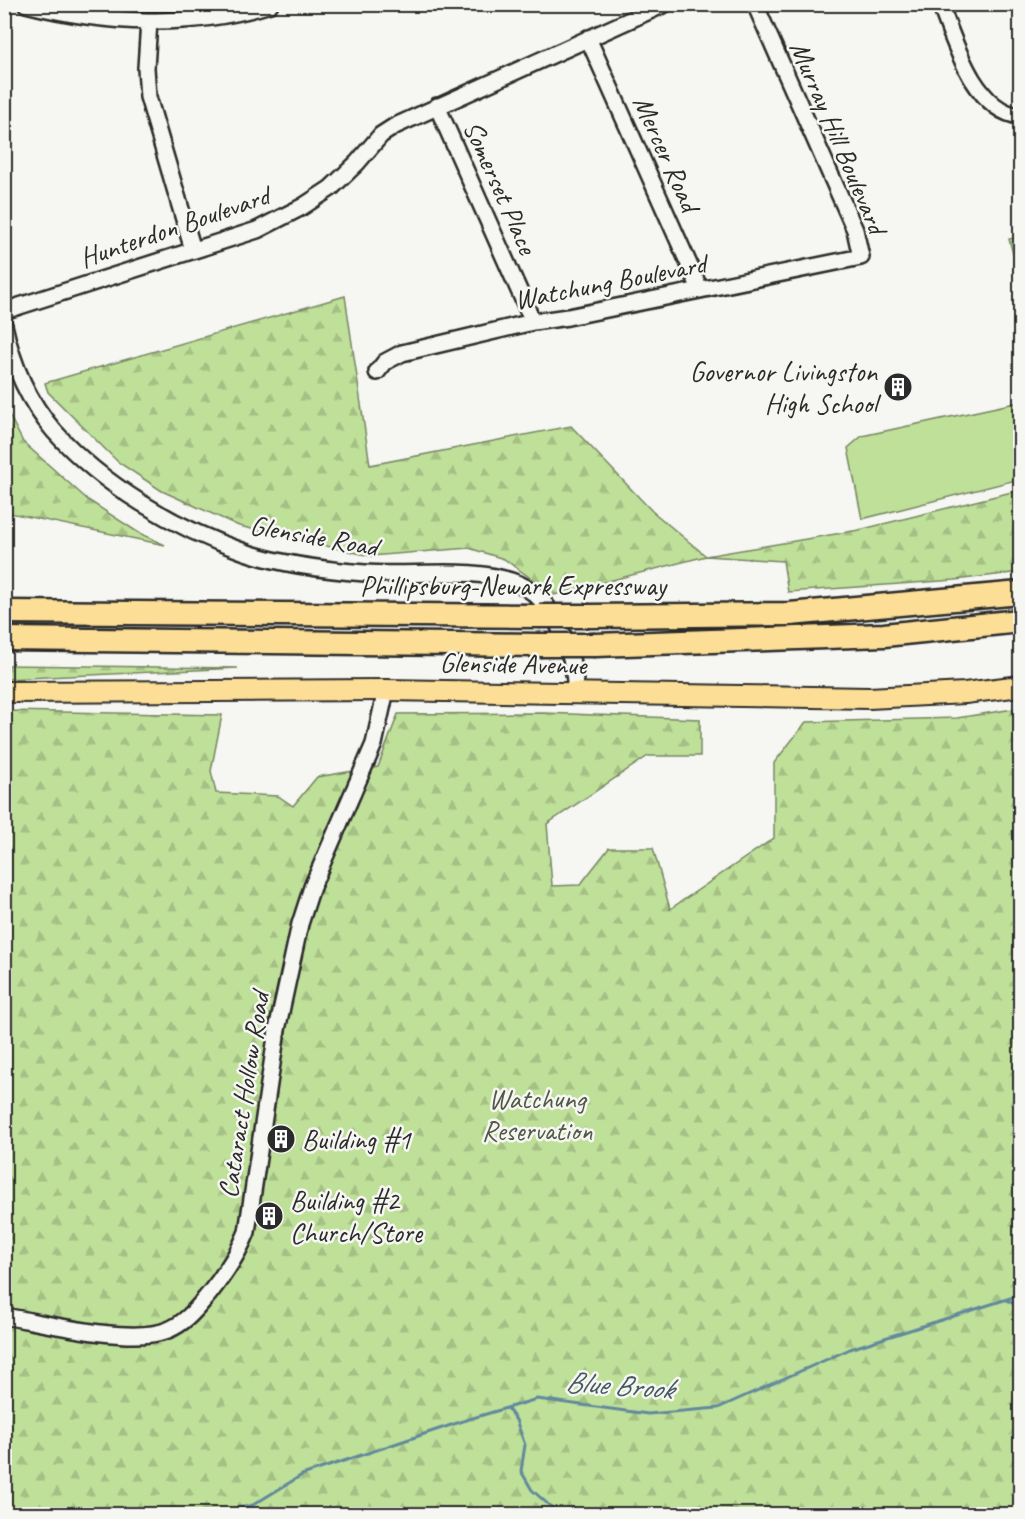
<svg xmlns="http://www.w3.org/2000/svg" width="1025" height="1519" font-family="Caveat,sans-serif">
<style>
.grass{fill:url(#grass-dots);stroke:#758662;stroke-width:1.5}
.forest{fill:url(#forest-firs);stroke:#758662;stroke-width:1.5}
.pitch{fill:#bfe099;stroke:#758662;stroke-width:1.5}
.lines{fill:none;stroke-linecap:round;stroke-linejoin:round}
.stream{stroke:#62899c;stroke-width:3}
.minor-casing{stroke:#2b2b2b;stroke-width:20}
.major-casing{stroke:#2b2b2b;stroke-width:24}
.highway-casing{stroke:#2b2b2b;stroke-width:27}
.minor{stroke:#f6f6f2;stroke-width:15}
.major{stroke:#fdde96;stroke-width:20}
.highway{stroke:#fdde96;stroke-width:22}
.highway-bridge-casing{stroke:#2b2b2b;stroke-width:27;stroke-linecap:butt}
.highway-bridge{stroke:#fdde96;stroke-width:22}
.labels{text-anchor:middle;stroke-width:5;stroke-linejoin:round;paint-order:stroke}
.street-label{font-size:28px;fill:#2b2b2b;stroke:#f6f6f2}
.poi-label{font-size:28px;fill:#2b2b2b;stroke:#f6f6f2;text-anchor:start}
.park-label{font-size:28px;fill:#505846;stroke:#f6f6f2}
.water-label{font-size:30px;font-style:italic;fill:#465a63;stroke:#f6f6f2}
</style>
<defs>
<pattern id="grass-dots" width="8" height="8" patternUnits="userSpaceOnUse" patternTransform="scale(1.5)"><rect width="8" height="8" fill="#bfe099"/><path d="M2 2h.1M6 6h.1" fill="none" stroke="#a4c084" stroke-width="1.8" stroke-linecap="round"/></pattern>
<pattern id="forest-firs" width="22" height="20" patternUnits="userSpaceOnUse" patternTransform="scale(1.5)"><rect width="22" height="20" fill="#bfe099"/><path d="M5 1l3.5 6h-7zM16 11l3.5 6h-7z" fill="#a4c084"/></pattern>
</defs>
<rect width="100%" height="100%" fill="#f6f6f2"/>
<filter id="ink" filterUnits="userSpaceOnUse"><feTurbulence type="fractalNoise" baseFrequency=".0167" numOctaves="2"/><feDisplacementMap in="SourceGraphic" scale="12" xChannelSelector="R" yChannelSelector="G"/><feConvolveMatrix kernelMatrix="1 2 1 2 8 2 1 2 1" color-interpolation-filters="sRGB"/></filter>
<g filter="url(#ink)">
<!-- grass -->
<path class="grass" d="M 1020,237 L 1020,280 L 1009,239 Z"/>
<!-- forest -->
<path class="forest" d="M 345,296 L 370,465 L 571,426 L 652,511 L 706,556 L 859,530 L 1020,490 L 1020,572 L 955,580 L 788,592 L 783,561 L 706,556 L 554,595 L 504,559 L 469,548 L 370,556 L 239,526 L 162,491 L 118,462 L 48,392 L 45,383 Z
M 4,405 L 23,442 L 88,500 L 139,533 L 165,545 L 5,512 Z
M 4,665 L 5,665 L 238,668 L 5,679 Z
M 1020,708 L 1020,1514 L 5,1514 L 5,711 L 222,715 L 211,771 L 216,793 L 278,796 L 293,806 L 317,777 L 378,767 L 398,714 L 543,713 L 700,719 L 700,756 L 648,756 L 547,824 L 552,886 L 580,885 L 609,848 L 653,848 L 670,909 L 774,838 L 774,763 L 806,722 L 957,718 Z"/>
<!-- pitch -->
<path class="pitch" d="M 1020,402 L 1020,479 L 862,519 L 848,448 L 862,436 Z"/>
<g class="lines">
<!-- stream -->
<path class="stream" d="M 1006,1300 L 1020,1307
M 507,1408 L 516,1420 L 525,1445 L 521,1471 L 532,1490 L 559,1514
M 215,1514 L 253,1505 L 302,1475 L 466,1420 L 537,1399 L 648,1414 L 718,1408 L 850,1349 L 1020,1295"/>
<!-- minor casing -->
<g class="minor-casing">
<path id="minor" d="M 26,4 C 104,24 192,29 270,4
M 940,4 C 954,40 974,111 1020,116
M 149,21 L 146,68 L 148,97 L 193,250
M 588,38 L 700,289
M 437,106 L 533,322
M 4,311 L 257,230 L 302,207 L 331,188 L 357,163 L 381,135 L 395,126 L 665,4
M 4,325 C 12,363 28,401 54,431 C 102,485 176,529 245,552 C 283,565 326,570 365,573 C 413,577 475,565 519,584 C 557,601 574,655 576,692
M 377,372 L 385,362 L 402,353 L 533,322 L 568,317 L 861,257 L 855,230 L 755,4
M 4,1316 C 45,1323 131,1345 168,1330 C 186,1323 197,1308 209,1294 C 224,1275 238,1255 247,1232 L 277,1030 L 300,924 L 312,887 L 374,744 L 386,690"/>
</g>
<!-- major casing -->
<g class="major-casing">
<path id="major" d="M 4,692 L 386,690 L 869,698 L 965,693 L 1020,686"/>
</g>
<!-- highway casing -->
<g class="highway-casing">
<path id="highway" d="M 4,612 L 539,616
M 590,616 L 790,614 L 1020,593
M 4,639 L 539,645
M 595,645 L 884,635 L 1020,621"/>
</g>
<!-- minor -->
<use href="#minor" class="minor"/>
<!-- major -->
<use href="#major" class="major"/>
<!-- highway -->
<use href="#highway" class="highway"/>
<!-- highway-bridge casing -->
<g class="highway-bridge-casing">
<path id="highway-bridge" d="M 539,616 L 590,616
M 539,645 L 595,645"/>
</g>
<!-- highway-bridge -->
<use href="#highway-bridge" class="highway-bridge"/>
</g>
</g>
<!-- icons -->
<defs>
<g id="building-disc" transform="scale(1.5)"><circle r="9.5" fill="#2b2b2b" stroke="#f6f6f2"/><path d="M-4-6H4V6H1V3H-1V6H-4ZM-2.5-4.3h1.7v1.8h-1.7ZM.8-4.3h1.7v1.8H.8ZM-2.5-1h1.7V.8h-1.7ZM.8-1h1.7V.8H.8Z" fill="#fff"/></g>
</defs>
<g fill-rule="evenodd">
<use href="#building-disc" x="898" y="387"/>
<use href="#building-disc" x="281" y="1139"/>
<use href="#building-disc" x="269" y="1216"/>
</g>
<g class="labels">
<!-- street labels -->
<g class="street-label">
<text transform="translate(839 137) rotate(67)" y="10">Murray Hill Boulevard</text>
<text transform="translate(667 153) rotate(66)" y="10">Mercer Road</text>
<text transform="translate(501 187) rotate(66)" y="10">Somerset Place</text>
<text transform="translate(174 226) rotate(-19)" y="10">Hunterdon Boulevard</text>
<text transform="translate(610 281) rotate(-11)" y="10">Watchung Boulevard</text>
<text transform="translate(314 535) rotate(10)" y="10">Glenside Road</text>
<text x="513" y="595">Phillipsburg-Newark Expressway</text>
<text transform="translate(513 663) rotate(1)" y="10">Glenside Avenue</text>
<text transform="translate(243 1095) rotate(-81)" y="10">Cataract Hollow Road</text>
</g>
<!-- poi labels -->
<g class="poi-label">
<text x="877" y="381" text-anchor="end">Governor Livingston<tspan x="877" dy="32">High School</tspan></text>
<text x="302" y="1149">Building #1</text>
<text x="290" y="1210">Building #2<tspan x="290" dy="32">Church/Store</tspan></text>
</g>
<!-- park labels -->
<g class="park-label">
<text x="537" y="1108">Watchung<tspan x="537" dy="32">Reservation</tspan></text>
</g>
<!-- water labels -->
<g class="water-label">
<text transform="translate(619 1385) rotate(4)" y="10">Blue Brook</text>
</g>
</g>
<!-- margin -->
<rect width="1025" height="1519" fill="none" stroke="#f6f6f2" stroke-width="24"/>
<rect x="12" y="12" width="1001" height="1495" fill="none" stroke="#2b2b2b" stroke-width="2" filter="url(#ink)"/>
</svg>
